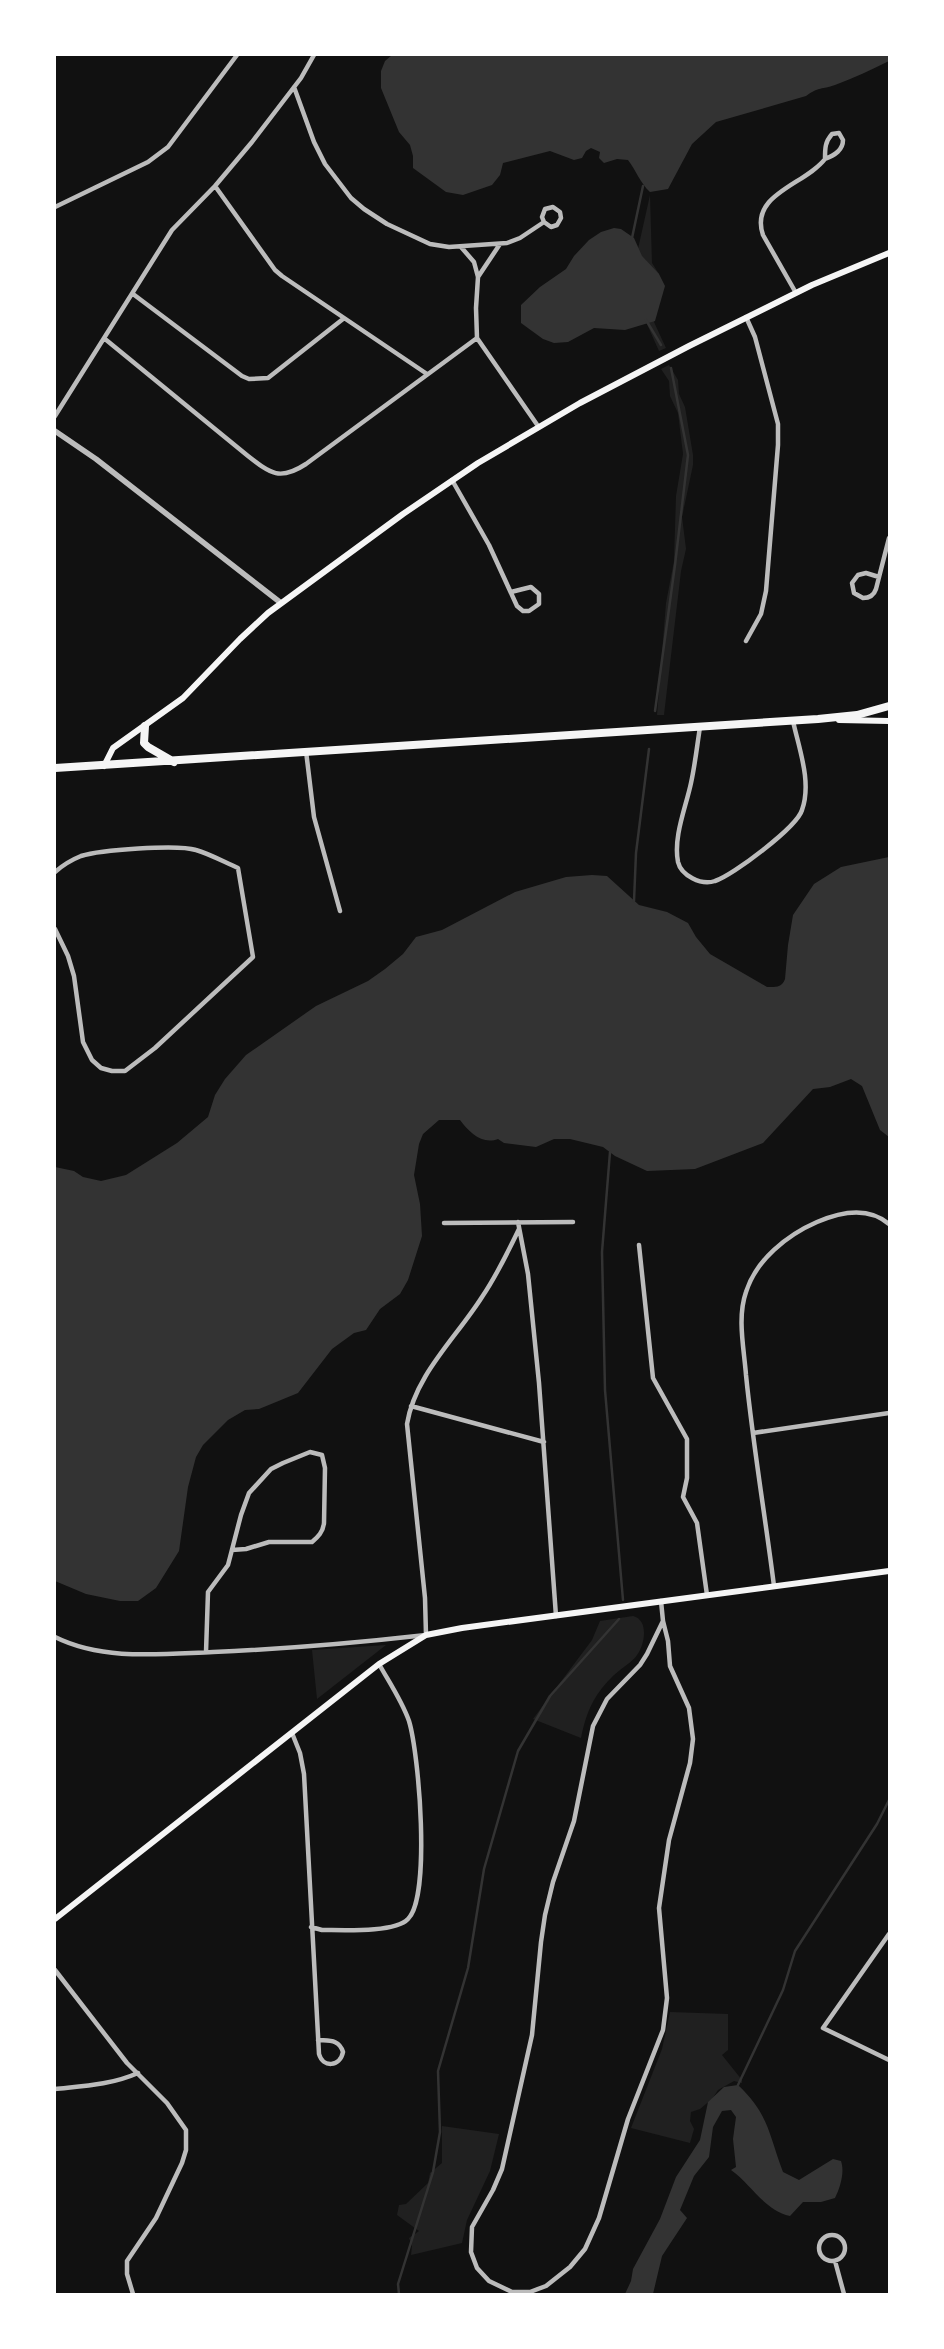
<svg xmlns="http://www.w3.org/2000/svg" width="944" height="2349" font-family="'DejaVu Sans',sans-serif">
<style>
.green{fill:#202020}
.water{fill:#333}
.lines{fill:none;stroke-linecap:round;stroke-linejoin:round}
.stream{stroke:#333;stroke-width:2.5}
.minor{stroke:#bcbcbc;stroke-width:4.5}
.tertiary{stroke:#bcbcbc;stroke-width:5.5}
.secondary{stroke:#f5f5f5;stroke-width:6}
.primary{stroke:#f5f5f5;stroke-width:8}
</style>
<rect width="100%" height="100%" fill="#111"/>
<!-- green -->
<path class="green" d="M 650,195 L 652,263 L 659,274 L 660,292 L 654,322 L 666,348 L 659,351 L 646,322 L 636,258 Z
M 669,365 L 678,380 L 679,394 L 685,407 L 693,455 L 693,465 L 682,517 L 686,549 L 681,571 L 664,715 L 657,715 L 666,603 L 674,561 L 676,496 L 683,454 L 678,413 L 670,396 L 669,381 L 661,369 Z
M 633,1616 C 649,1620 645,1644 637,1655 C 633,1661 626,1665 620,1670 C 611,1677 603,1686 597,1695 C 588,1709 584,1723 581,1738 L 533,1719 L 592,1640 L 600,1621 Z
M 386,1645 L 317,1699 L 312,1650 Z
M 670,2012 L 728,2014 L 728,2050 L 722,2055 L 742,2080 L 742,2083 L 734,2081 L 718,2090 L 712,2099 L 700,2109 L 691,2112 L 690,2121 L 694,2129 L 690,2143 L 631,2128 L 662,2049 Z
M 442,2126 L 499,2134 L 490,2171 L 467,2220 L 462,2243 L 411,2255 L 412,2246 L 409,2238 L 419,2231 L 397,2215 L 399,2205 L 406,2204 L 428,2183 L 430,2173 L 442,2163 Z"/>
<!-- water -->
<path class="water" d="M 392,55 L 889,55 L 889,61 C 871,70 854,78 835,85 C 821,90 820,86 806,96 L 716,122 L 692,144 L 668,189 L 650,192 C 640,183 636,170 628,160 L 617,159 L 604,163 L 599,158 L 600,152 L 591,148 L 586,151 L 582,158 L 574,160 L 550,151 L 503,163 L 500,175 L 492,185 L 463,195 L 446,192 L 413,168 L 413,156 L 410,145 L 399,132 L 381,88 L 381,71 L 385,61 Z
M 614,228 L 621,229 L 634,238 L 642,256 L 659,274 L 665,286 L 655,321 L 625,330 L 594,328 L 568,342 L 554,343 L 543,339 L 521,323 L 521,305 L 540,287 L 566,269 L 574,256 L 589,240 L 601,232 Z
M 889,857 L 889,1137 L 880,1130 L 862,1086 L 851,1079 L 830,1087 L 813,1089 L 763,1143 L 695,1169 L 647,1171 L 615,1156 L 603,1147 L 570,1139 L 554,1139 L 536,1147 L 504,1143 L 498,1139 C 482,1145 469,1132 460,1120 L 439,1120 L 423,1134 L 419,1144 L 414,1175 L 420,1204 L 422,1236 L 408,1280 L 400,1294 L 380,1309 L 366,1330 L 354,1333 L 332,1349 L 298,1393 L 259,1409 L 245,1410 L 228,1420 L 203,1445 L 196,1457 L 188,1487 L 179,1551 L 156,1588 L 138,1601 L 120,1601 L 86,1594 L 55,1581 L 55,1167 L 74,1171 L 83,1177 L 101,1181 L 126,1175 L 177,1143 L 208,1117 L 215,1095 L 225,1079 L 246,1055 L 316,1006 L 368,981 L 385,969 L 403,954 L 416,937 L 442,930 L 515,892 L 566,877 L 592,875 L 607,876 L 639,905 L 667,912 L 688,923 L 696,937 L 710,954 L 767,987 C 775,987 782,988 785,979 L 788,945 L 793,915 L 814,884 L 841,867 Z
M 738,2085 C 769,2114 769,2135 783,2172 L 799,2180 L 833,2159 L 841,2161 C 845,2172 840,2188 835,2198 L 821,2202 L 803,2202 L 790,2216 C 764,2210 752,2185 731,2170 L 736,2167 L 733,2139 L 736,2117 L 731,2110 L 722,2111 L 713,2127 L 709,2157 L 694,2176 L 680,2210 L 687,2218 L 662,2256 L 653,2294 L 625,2294 L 631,2281 L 633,2269 L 660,2219 L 676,2177 L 700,2140 L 708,2102 L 724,2087 Z"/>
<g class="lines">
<!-- stream -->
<path class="stream" d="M 632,238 L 643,186
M 646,320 L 661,345
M 655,711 L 675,565 L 688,455 L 671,368
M 634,901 L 636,853 L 649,749
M 610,1152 L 602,1252 L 605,1390 L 623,1600
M 738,2085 L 783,1990 L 795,1951 L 877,1824 L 889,1800
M 399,2294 L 398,2284 L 433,2172 L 440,2132 L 438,2071 L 468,1968 L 484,1869 L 518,1751 L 550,1696 L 619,1619"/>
<!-- minor -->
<path class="minor" d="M 294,87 L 314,142 L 325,164 L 351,198 L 364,209 L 387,224 L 430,244 L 449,247 L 507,243 L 520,238 L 544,222 L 551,227 L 557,225 L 561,218 L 560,212 L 553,207 L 545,209 L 542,217 L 544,222
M 215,186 L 275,270 L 282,276 L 427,374
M 55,207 L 148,162 L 168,147 L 237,55
M 461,247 L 474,262 L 478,277 L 476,308 L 477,338 L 538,426
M 478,277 L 500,244
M 796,293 L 763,235 C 749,194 805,185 825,159 C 825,148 825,142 832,134 L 839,133 L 843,140 C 843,150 835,155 825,159
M 133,294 L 242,376 L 249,379 L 268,378 L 343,319
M 105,339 L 248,456 C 271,474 280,481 306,464 L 477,338
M 55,416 L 172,230 L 215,186 L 252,142 L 301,78 L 314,55
M 452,480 L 489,545 L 517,606 L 523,611 L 529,611 L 539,604 L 539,594 L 531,587 L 511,592
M 879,577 L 866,573 L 858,575 L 852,583 L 854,593 L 863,598 C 870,598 874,595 876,589 L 889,538
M 746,641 L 761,614 L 766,591 L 778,445 L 778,424 L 755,337 L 746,317
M 700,727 C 697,746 695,765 691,783 C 686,807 673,837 678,862 C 681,875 701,886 715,881 C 732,876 797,827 802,810 C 812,782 799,749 793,721
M 306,751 L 314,817 L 340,911
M 55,872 C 63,865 71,860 81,856 C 100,850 177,844 196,850 C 210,854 224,862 238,868 L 253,957 L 155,1048 L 125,1071 L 112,1071 L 101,1068 L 92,1060 L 83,1042 L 74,976 L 68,956 L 55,929
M 518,1222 L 528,1274 L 539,1383 L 556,1616
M 444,1223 L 573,1222
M 639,1245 L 653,1378 L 687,1439 L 687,1478 L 683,1497 L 697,1523 L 707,1595
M 411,1406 L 544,1442
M 753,1433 L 889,1413
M 774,1586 C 765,1515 753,1445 746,1375 C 744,1348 737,1318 746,1292 C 756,1260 787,1235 817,1222 C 840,1212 868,1206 889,1224
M 661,1601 L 663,1621 L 647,1654 L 640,1665 L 607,1699 L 593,1726 L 574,1821 L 553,1882 L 545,1915 L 541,1942 L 532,2035 L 502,2169 L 493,2190 L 472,2227 L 471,2252 L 477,2268 L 489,2281 L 512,2292 L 530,2292 L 546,2286 L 570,2267 L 585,2249 L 599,2218 L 628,2119 L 663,2030 L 667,1998 L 659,1908 L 669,1840 L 690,1763 L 693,1739 L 689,1708 L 670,1666 L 668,1641 L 663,1621
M 55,1637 C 103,1661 161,1654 213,1652 C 284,1649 355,1643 426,1635 L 425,1598 L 407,1424 C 415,1375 456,1338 482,1297 C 497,1275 508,1252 519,1229
M 206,1652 L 208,1592 L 228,1565 L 241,1515 L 249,1493 L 271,1469 L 283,1463 L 310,1452 L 322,1455 L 325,1468 L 324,1523 C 323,1532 318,1537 312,1542 L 269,1542 L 246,1549 L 232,1550
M 292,1733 L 300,1753 L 304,1774 L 319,2054 C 323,2068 340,2067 343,2052 C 339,2039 329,2041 318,2040
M 311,1927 L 322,1930 C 342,1930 395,1933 408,1919 C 431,1896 419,1754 409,1721 C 402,1701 389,1682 379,1664
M 889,1934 L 823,2028 L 889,2060
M 55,1970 L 127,2063 L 167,2103 L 186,2130 L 186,2150 L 182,2163 L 156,2218 L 127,2261 L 127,2274 L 133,2294
M 55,2089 C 83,2086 111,2085 138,2073
M819 2248a13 13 0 1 1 26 0a13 13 0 1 1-26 0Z
M 835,2261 L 844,2294"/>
<!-- tertiary -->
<path class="tertiary" d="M 55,431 L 96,459 L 281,603"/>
<!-- secondary -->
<path class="secondary" d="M 839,720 L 889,721
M 104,766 L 113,748 L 183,698 L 240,639 L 268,613 L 403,514 L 478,463 L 580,403 L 689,346 L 812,285 L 889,253
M 55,1919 L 379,1664 L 426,1635 L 462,1628 L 889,1571"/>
<!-- primary -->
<path class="primary" d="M 145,726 L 144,743 L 148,747 L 174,762
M 55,768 L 818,719 L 857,715 L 889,706"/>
</g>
<!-- border -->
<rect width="944" height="2349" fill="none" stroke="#ffffff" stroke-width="112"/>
</svg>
